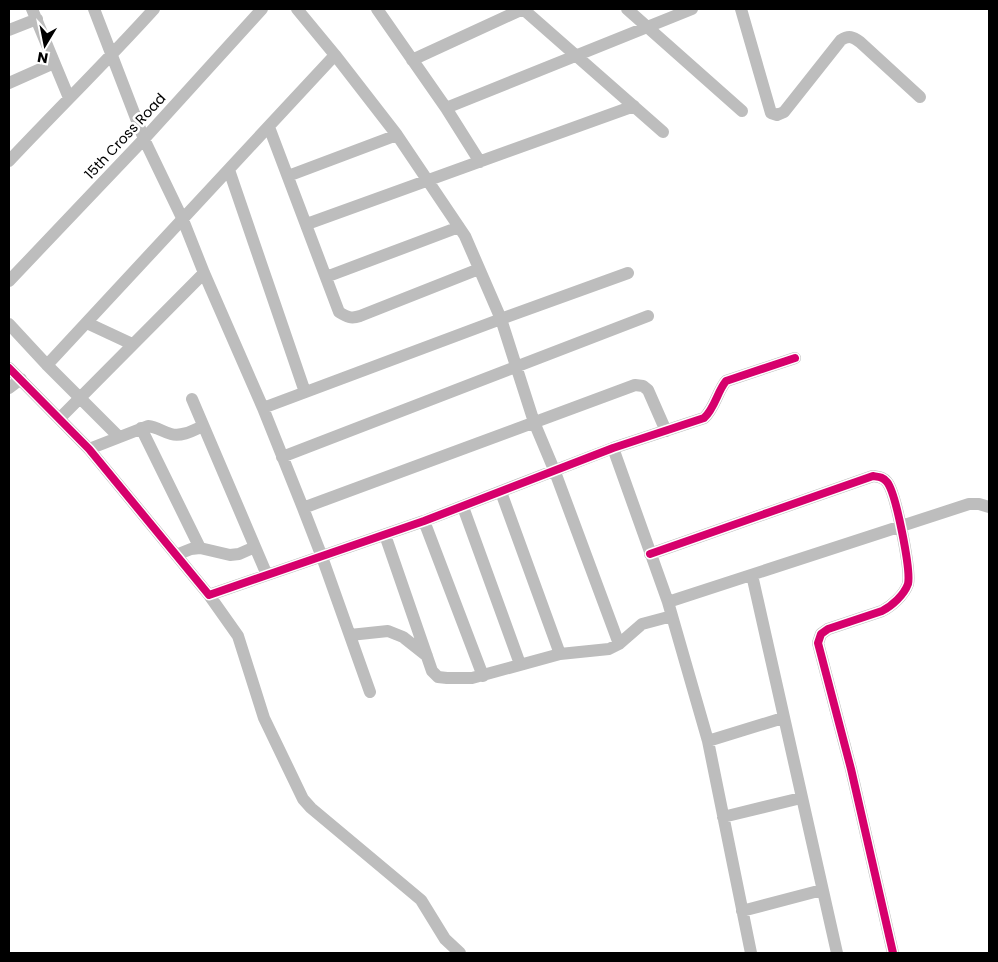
<svg xmlns="http://www.w3.org/2000/svg" width="998" height="962" font-family="Poppins,sans-serif">
<style>
.lines{fill:none;stroke-linecap:round;stroke-linejoin:round}
.minor{stroke:#bdbdbd;stroke-width:12}
.cycleway-casing{stroke:#fff;stroke-width:11}
.cycleway{stroke:#d6006c;stroke-width:8}
.labels{text-anchor:middle;stroke-width:5;stroke-linejoin:round;paint-order:stroke}
.street-label{font-size:14px;fill:#000;stroke:#fff}
</style>
<rect width="100%" height="100%" fill="#fff"/>
<g class="lines">
<!-- minor -->
<path class="minor" d="M 32,9 L 69,98
M 94,9 L 144,139 L 183,220 L 204,273 L 263,408 L 303,508
M 377,9 L 446,108 L 480,162
M 523,9 L 663,132
M 627,9 L 742,111
M 741,9 L 771,113 L 777,115 L 784,112 L 841,40 C 849,35 853,37 860,42 L 920,97
M 9,30 L 37,19
M 335,55 L 397,135 L 465,236 L 501,319 L 628,273
M 412,60 L 523,9
M 9,83 L 54,63
M 446,108 L 692,9
M 269,127 L 339,312 C 347,317 351,319 360,316 L 479,269
M 9,161 C 57,110 107,61 154,9
M 229,170 L 305,392
M 288,176 L 397,135
M 307,224 L 634,106
M 326,277 L 459,227
M 9,281 L 144,139 L 262,9
M 87,323 L 132,344
M 9,324 L 47,365 L 119,437
M 47,365 L 335,55 L 297,9
M 9,368 L 89,449 L 209,595 L 424,521 L 613,448 L 704,418 C 715,408 717,392 726,381 L 795,358
M 9,388 L 21,379
M 192,399 L 267,575
M 263,408 L 501,319 L 534,422 L 555,472 L 619,644
M 60,418 L 204,273
M 141,428 L 200,548
M 613,448 L 668,602 L 708,741 L 751,953
M 89,449 L 148,426 C 157,427 163,432 171,434 C 182,437 194,430 203,426
M 282,457 L 648,316
M 501,492 L 560,654
M 463,507 L 520,664
M 424,521 L 483,676
M 385,535 L 432,671 L 438,677 L 447,678 L 472,678 L 560,654 L 609,649 L 619,644 L 642,624 L 672,616
M 650,554 L 873,476 C 879,477 883,477 887,482 C 896,493 911,570 908,584 C 904,595 892,606 882,611 L 828,629 L 821,634 L 818,643 L 851,769 L 893,953
M 176,555 L 191,549 L 200,548 L 230,555 L 239,554 L 255,547
M 752,575 L 837,953
M 209,595 L 238,636 L 264,718 L 303,799 L 311,808 L 421,900 L 445,939 L 460,953
M 668,602 L 969,504 L 979,504 L 989,507
M 350,635 L 388,631 L 403,637 L 427,656
M 370,692 L 322,557 L 303,508 L 635,385 L 643,386 L 648,390 L 666,431
M 708,741 L 783,718
M 723,817 L 801,798
M 742,911 L 822,890"/>
<!-- cycleway casing -->
<g class="cycleway-casing">
<path id="cycleway" d="M 9,368 L 89,449 L 209,595 L 424,521 L 613,448 L 704,418 C 715,408 717,392 726,381 L 795,358
M 650,554 L 873,476 C 879,477 883,477 887,482 C 896,493 911,570 908,584 C 904,595 892,606 882,611 L 828,629 L 821,634 L 818,643 L 851,769 L 893,953"/>
</g>
<!-- cycleway -->
<use href="#cycleway" class="cycleway"/>
</g>
<g class="labels">
<!-- street labels -->
<g class="street-label">
<text transform="translate(125 136) rotate(-47)" y="5">15th Cross Road</text>
</g>
</g>
<!-- border -->
<rect width="998" height="962" fill="none" stroke="#000000" stroke-width="20"/>
<!-- north arrow -->
<g transform="translate(45 45) rotate(190)" stroke="#ffffff" stroke-width="4" paint-order="stroke">
<path d="M0-4L9 19L0 12L-9 19Z" fill="#000000"/>
<text y="-8" font-size="14" font-weight="bold" text-anchor="middle" fill="#000000">N</text>
</g>
</svg>
